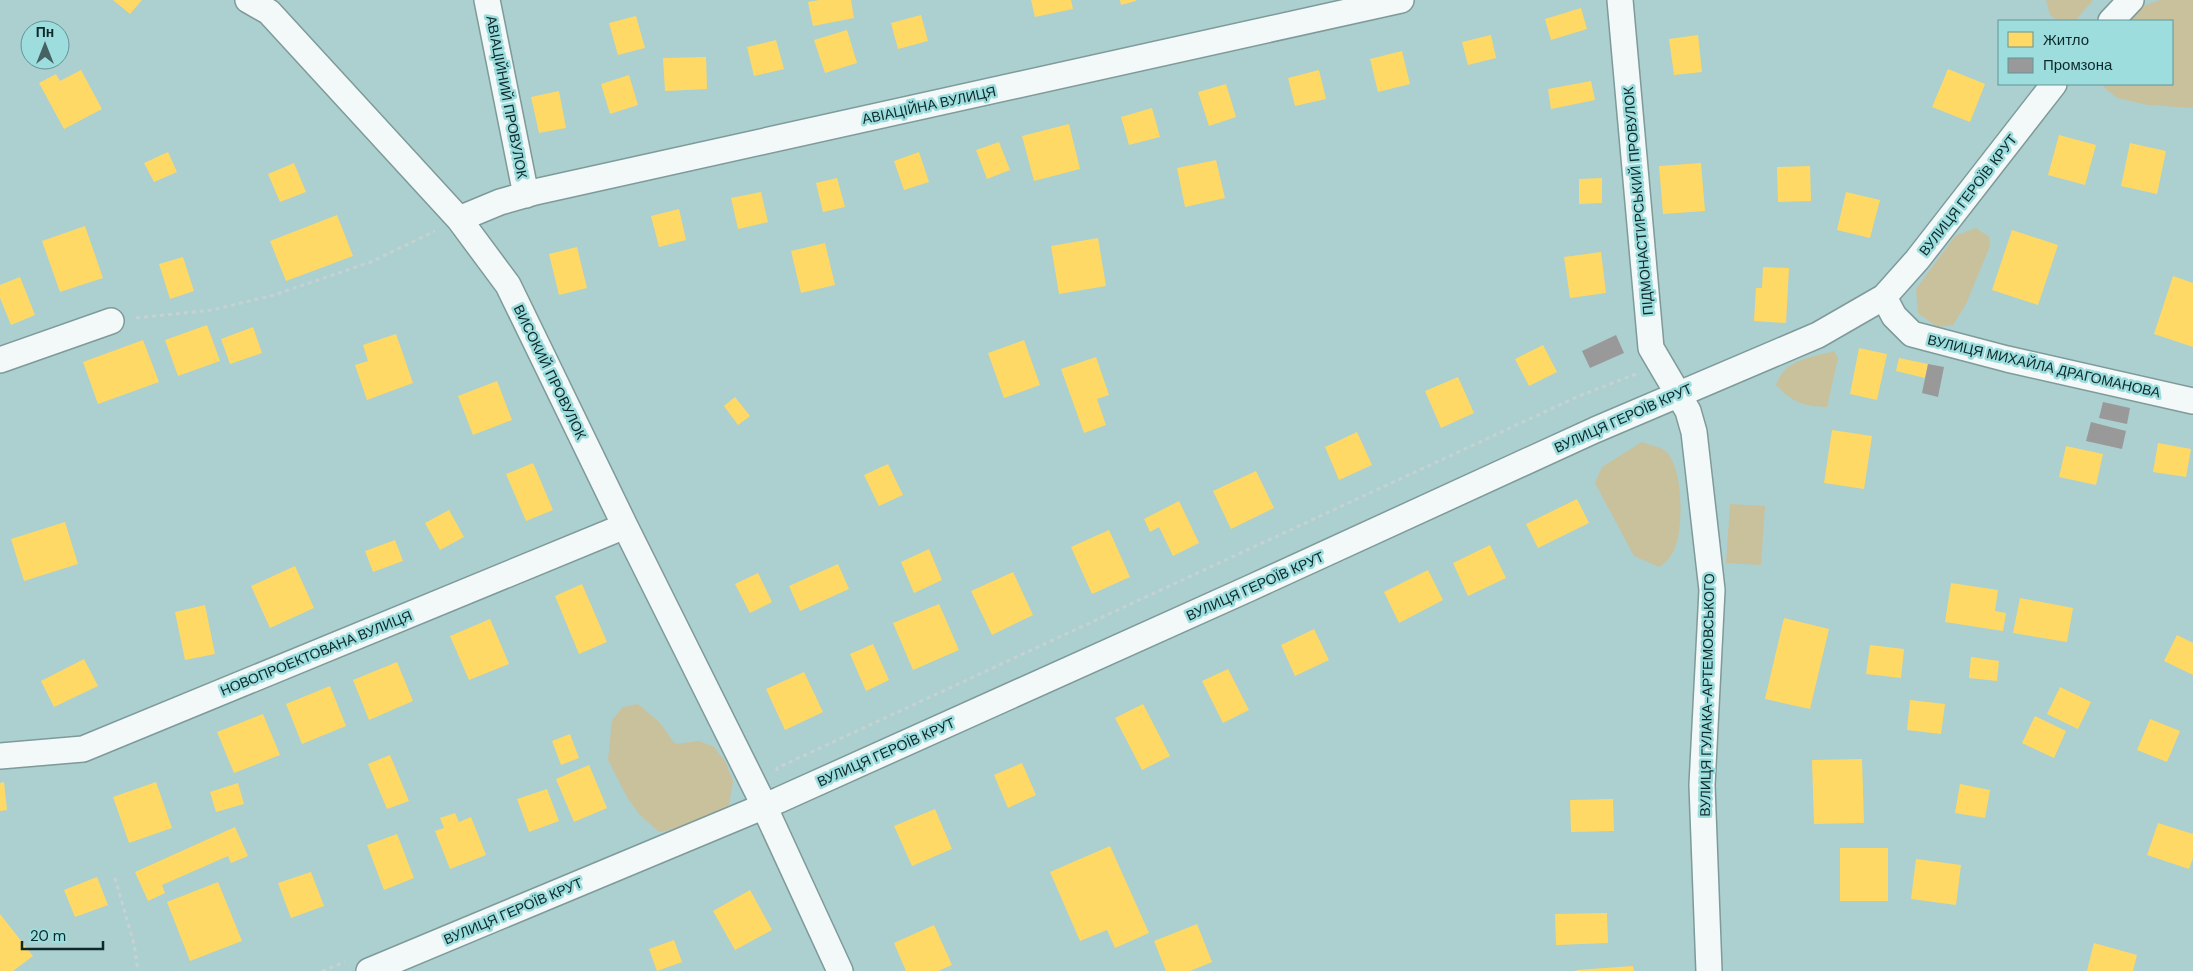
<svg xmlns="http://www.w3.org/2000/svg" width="2193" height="971" font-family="'DM Sans',sans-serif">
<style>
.green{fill:#c9c19c}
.homes{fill:#ffd966}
.industry{fill:#999}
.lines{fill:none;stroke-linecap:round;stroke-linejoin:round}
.street-casing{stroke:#7e9a9a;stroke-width:28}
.path{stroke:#c6d2d2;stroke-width:3;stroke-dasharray:4 4;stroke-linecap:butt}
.street{stroke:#f3f8f8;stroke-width:25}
.labels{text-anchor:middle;stroke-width:5;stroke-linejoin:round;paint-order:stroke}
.street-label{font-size:14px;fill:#0e2929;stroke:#9dddde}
</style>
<rect width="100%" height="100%" fill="#accfcf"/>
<!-- green -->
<path class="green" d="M 2046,0 L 2093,0 L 2075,21 L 2058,21 L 2050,15 Z
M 2160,0 L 2193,0 L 2193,108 L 2148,105 L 2117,98 L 2104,87 L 2103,84 L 2172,84 L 2172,21 L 2123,21 L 2139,7 Z
M 1976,228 L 1989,237 L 1990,246 L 1966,304 L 1953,325 L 1937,327 L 1918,313 L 1916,289 L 1955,236 Z
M 1834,351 L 1838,358 L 1827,407 C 1803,407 1791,401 1776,385 C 1785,359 1810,358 1834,351 Z
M 1642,442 C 1648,445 1658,446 1664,450 C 1684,464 1684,530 1674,550 C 1671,557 1665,563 1659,567 L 1634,556 L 1595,483 L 1602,467 Z
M 1730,504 L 1765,506 L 1761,565 L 1726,563 Z
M 638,704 L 660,723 L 675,744 L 699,741 L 714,747 L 725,761 L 733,781 L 729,805 L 693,825 L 659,832 L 640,815 L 628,799 L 608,760 L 612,720 L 623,707 Z"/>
<!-- homes -->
<path class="homes" d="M 113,0 L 142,0 L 130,14 Z
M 819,0 L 851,0 L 854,18 L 813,26 L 808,2 Z
M 1031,0 L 1071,0 L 1073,9 L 1035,17 Z
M 1120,0 L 1136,0 L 1136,1 L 1121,5 Z
M 1581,8 L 1587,29 L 1551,40 L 1545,19 Z
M 921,15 L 928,41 L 898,49 L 891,23 Z
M 636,16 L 645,48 L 618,55 L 609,23 Z
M 847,30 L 857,63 L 825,73 L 814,40 Z
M 1491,35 L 1496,58 L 1468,65 L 1462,42 Z
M 1698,35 L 1702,72 L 1674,75 L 1669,39 Z
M 776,40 L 784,69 L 754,76 L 747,47 Z
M 1402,51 L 1410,84 L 1378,92 L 1370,59 Z
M 706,57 L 707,89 L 665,91 L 663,58 Z
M 1948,69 L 1985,84 L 1970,122 L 1932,107 Z
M 81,70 L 102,109 L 64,129 L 39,83 L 56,74 L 60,81 Z
M 1319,70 L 1326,99 L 1295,106 L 1288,78 Z
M 629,75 L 638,105 L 610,114 L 601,84 Z
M 1591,81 L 1595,100 L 1551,109 L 1548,89 Z
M 1226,84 L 1236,117 L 1209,126 L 1198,92 Z
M 559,91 L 566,128 L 539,133 L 531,97 Z
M 1152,108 L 1160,137 L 1129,145 L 1121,117 Z
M 1069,124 L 1080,169 L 1034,181 L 1022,136 Z
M 2059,135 L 2096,145 L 2085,185 L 2048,175 Z
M 999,142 L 1010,170 L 987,179 L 976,150 Z
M 2130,143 L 2166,151 L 2157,194 L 2121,186 Z
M 168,152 L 177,172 L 154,182 L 144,163 Z
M 919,152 L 929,182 L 904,190 L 894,161 Z
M 1216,160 L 1225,198 L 1185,207 L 1177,168 Z
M 294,163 L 306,192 L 280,202 L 268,174 Z
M 1701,163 L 1705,211 L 1663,214 L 1659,166 Z
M 1810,166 L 1811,201 L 1778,202 L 1777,167 Z
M 837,178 L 845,207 L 823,212 L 816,183 Z
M 1602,178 L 1602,203 L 1579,204 L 1579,179 Z
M 761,192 L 768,222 L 738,229 L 731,198 Z
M 1846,192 L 1880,200 L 1870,238 L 1837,230 Z
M 679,209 L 686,240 L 659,247 L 651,216 Z
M 337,215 L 353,256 L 286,281 L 270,241 Z
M 85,226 L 103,278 L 60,292 L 42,241 Z
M 2012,230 L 2058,245 L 2038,305 L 1992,290 Z
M 1098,238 L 1106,286 L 1059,294 L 1051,246 Z
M 825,243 L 835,285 L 801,293 L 791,251 Z
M 577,247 L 587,288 L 559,295 L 549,254 Z
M 1601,252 L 1606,293 L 1570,298 L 1564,257 Z
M 183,257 L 194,291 L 170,299 L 159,264 Z
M 1763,267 L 1789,268 L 1786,323 L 1754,321 L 1756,288 L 1762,288 Z
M 2173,276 L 2193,283 L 2193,347 L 2154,334 Z
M 20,277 L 35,315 L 11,325 L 0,298 L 0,285 Z
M 207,325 L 220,361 L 178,376 L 165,340 Z
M 253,327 L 262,353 L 230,364 L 221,339 Z
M 396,334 L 413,383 L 367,400 L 355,365 L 368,361 L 363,345 Z
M 143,340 L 159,382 L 98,404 L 83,362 Z
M 1024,340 L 1040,385 L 1004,398 L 988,353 Z
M 1543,345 L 1557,372 L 1529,386 L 1515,359 Z
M 1859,348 L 1887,354 L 1877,400 L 1850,394 Z
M 1096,357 L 1109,395 L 1097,399 L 1106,425 L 1084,433 L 1061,369 Z
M 1899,358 L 1928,364 L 1925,378 L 1896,371 Z
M 1458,377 L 1474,413 L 1441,428 L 1425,391 Z
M 497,381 L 512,420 L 473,435 L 458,396 Z
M 735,397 L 750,416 L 738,425 L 724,406 Z
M 1832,430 L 1872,436 L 1864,489 L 1824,483 Z
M 1357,432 L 1372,465 L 1339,480 L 1325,447 Z
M 2158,443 L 2191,449 L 2186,477 L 2153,472 Z
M 2066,446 L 2103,454 L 2096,485 L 2059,477 Z
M 533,463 L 553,510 L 526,521 L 506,474 Z
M 888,464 L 903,495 L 879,506 L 864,475 Z
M 1256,471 L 1274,508 L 1231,529 L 1213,491 Z
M 1577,499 L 1589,523 L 1538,548 L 1526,524 Z
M 1179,501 L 1199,543 L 1173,556 L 1159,527 L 1150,532 L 1144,519 Z
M 449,510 L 464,537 L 440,550 L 425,523 Z
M 65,522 L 78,564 L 24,581 L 11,539 Z
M 1109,530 L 1130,577 L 1092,594 L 1071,547 Z
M 395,540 L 403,561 L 373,572 L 365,551 Z
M 1490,545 L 1506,578 L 1468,596 L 1453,563 Z
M 929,549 L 942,580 L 914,593 L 901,562 Z
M 838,564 L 849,589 L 800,611 L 789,586 Z
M 295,566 L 314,608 L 270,628 L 251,586 Z
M 1428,570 L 1443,600 L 1399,623 L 1384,592 Z
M 1013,572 L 1033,615 L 992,635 L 971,591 Z
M 758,573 L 772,602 L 750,613 L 735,584 Z
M 1951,583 L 1998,590 L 1995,611 L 2006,613 L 2003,631 L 1945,622 Z
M 582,584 L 607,642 L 579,654 L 555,596 Z
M 2020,598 L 2073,608 L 2067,642 L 2013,633 Z
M 939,604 L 959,650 L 913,670 L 893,623 Z
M 205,605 L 215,654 L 185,660 L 175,612 Z
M 1784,618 L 1829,629 L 1810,709 L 1765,699 Z
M 490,619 L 509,664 L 469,680 L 450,636 Z
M 1314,629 L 1329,660 L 1295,676 L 1281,645 Z
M 2177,635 L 2193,643 L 2193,675 L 2164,661 Z
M 873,644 L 889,680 L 866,691 L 850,654 Z
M 1870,645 L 1904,649 L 1901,678 L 1866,674 Z
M 1971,657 L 1999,661 L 1997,681 L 1969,678 Z
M 84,659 L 98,686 L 54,707 L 41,681 Z
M 397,662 L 413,701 L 369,720 L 353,680 Z
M 1228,669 L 1249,710 L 1223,723 L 1202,681 Z
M 804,672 L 823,712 L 785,730 L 766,689 Z
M 330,686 L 346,726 L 302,744 L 286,704 Z
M 2060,687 L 2091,702 L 2078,729 L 2047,714 Z
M 1910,700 L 1945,704 L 1941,734 L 1907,730 Z
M 1143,704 L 1170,756 L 1142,770 L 1115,718 Z
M 263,714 L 280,755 L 234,773 L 217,732 Z
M 2035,716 L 2066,731 L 2054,758 L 2022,743 Z
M 2150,719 L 2180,731 L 2167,762 L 2137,750 Z
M 570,734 L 579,758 L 561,765 L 552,741 Z
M 390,755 L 409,801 L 387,809 L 368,764 Z
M 1862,759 L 1864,823 L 1814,824 L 1812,760 Z
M 1022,763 L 1036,795 L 1008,808 L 994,775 Z
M 589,765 L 607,808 L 574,822 L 556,779 Z
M 4,782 L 7,810 L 0,811 L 0,783 Z
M 156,782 L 172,828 L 129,843 L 113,797 Z
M 238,783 L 244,804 L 216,812 L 210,792 Z
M 1960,784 L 1990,790 L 1985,818 L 1955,813 Z
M 547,789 L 559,821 L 529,832 L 517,799 Z
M 1613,799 L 1614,831 L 1571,832 L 1570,800 Z
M 935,809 L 952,849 L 912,866 L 894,826 Z
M 455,813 L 459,822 L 471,817 L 486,855 L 450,869 L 435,831 L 444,828 L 440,818 Z
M 2158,823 L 2193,834 L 2193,858 L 2189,869 L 2147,855 Z
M 235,827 L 248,856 L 231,863 L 228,856 L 162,885 L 165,893 L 148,901 L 135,872 Z
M 397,834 L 414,878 L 384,890 L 367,845 Z
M 1110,846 L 1149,933 L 1115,948 L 1107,930 L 1080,941 L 1050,872 Z
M 1840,848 L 1888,848 L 1888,901 L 1840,901 Z
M 1916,859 L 1961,865 L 1956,905 L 1911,899 Z
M 311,872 L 324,906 L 291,918 L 278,883 Z
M 97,877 L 108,905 L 75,917 L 64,890 Z
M 218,882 L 242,941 L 190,961 L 167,902 Z
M 750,890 L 772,930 L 735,950 L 713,911 Z
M 1607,913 L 1608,943 L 1556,945 L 1555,914 Z
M 0,914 L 33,956 L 13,971 L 0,971 Z
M 1197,924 L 1212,962 L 1190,971 L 1166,971 L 1154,941 Z
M 934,925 L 952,965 L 938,971 L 906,971 L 894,943 Z
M 674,940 L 682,962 L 657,971 L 649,949 Z
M 2094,943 L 2137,955 L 2133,971 L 2087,971 Z
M 1633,966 L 1634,971 L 1577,971 L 1577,970 Z"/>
<!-- industry -->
<path class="industry" d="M 1616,335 L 1624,353 L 1590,368 L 1582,351 Z
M 1928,364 L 1944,367 L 1938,397 L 1922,393 Z
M 2103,402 L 2130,408 L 2127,424 L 2099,418 Z
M 2091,422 L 2126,431 L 2122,449 L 2086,441 Z"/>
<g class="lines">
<!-- street casing -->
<g class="street-casing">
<path id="street" d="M 248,0 L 269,12 L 459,219 L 508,285 L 625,526 L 758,793 L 840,971
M 487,0 L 526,195
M 1620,0 L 1651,348 L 1688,411 L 1694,432 L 1712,590 L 1702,785 L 1709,971
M 2111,21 L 2131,0
M 459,219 L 500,202 L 535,192 L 1401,0
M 1884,297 L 1894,316 L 1912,334 L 2007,359 L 2193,401
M 0,360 L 111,321
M 0,756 L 83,749 L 625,526
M 369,971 L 779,800 L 1248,589 L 1595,430 L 1818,335 L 1884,297 L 1917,260 L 2054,84"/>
</g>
<!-- path -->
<path class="path" d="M 136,318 L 212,310 L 274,295 L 371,262 L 435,231
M 777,771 L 777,768 L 1579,396 L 1636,374
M 115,878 L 134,944 L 138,971
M 322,971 L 345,962"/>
<!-- street -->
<use href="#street" class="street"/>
</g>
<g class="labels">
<!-- street labels -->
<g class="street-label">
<text transform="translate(507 97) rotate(79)" y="5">АВІАЦІЙНИЙ ПРОВУЛОК</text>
<text transform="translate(929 105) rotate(-12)" y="5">АВІАЦІЙНА ВУЛИЦЯ</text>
<text transform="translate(1968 195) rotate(-52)" y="5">ВУЛИЦЯ ГЕРОЇВ КРУТ</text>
<text transform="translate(1638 201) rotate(-95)" y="5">ПІДМОНАСТИРСЬКИЙ ПРОВУЛОК</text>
<text transform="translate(2044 366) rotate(13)" y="5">ВУЛИЦЯ МИХАЙЛА ДРАГОМАНОВА</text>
<text transform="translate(550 372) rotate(64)" y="5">ВИСОКИЙ ПРОВУЛОК</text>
<text transform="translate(1623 418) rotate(-24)" y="5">ВУЛИЦЯ ГЕРОЇВ КРУТ</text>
<text transform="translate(1255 586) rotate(-24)" y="5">ВУЛИЦЯ ГЕРОЇВ КРУТ</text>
<text transform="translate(316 653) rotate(-22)" y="5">НОВОПРОЕКТОВАНА ВУЛИЦЯ</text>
<text transform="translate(1707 695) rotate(-89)" y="5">ВУЛИЦЯ ГУЛАКА-АРТЕМОВСЬКОГО</text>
<text transform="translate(886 752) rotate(-24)" y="5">ВУЛИЦЯ ГЕРОЇВ КРУТ</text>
<text transform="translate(513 911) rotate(-23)" y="5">ВУЛИЦЯ ГЕРОЇВ КРУТ</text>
</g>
</g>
<!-- legend -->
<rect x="1998" y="20" width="175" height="65" fill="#9dddde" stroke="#649596"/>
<rect x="2008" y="32" width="25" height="15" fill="#ffd966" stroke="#649596"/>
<text x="2043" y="45" font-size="15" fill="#0e2929">Житло</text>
<rect x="2008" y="58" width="25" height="15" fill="#999999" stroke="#649596"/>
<text x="2043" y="70" font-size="15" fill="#0e2929">Промзона</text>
<!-- north arrow -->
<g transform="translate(45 45)"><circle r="24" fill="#9dddde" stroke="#649596"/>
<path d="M0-4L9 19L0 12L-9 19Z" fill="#456363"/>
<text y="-8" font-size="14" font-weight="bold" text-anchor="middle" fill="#0e2929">Пн</text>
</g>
<!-- scale -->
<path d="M22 941v8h81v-8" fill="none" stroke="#0e2929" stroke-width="2.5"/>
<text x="30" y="941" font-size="15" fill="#0e2929" stroke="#9dddde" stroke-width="4" paint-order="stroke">20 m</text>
</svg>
